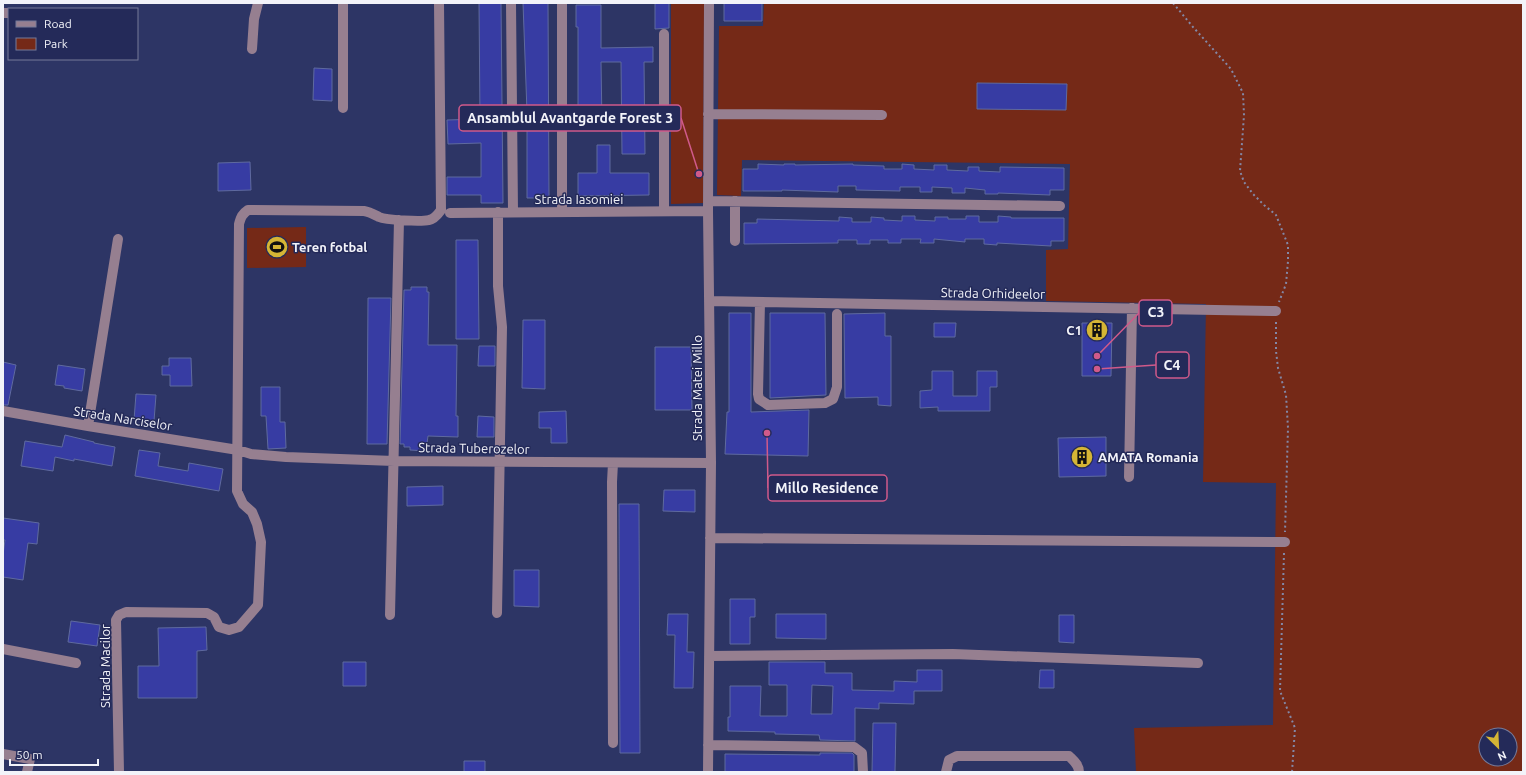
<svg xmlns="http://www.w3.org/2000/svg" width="1526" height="775" font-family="Ubuntu,sans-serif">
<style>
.green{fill:#752917;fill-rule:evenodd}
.building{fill:#373ca3;stroke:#5f6a9f;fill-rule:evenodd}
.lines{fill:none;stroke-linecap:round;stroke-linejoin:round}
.path{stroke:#8388a6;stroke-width:2;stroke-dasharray:2 3;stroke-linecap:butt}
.minor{stroke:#967f90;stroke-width:10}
.labels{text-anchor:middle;stroke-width:3;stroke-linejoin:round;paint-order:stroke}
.street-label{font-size:13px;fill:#f2f3f9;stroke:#242a59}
.poi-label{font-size:13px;font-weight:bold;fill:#f2f3f9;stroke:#242a59;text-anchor:start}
.leader{fill:none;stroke:#d05a8a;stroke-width:1.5}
.callout-dot{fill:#d05a8a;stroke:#242a59;stroke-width:1.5}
.callout{fill:#242a59;stroke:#d05a8a;stroke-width:1.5}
.callout-label{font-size:14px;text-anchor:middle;font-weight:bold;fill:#f2f3f9}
</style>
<rect width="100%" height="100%" fill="#2d3565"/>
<!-- green -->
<path class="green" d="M 671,3 L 704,3 L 703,203 L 671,204 Z
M 764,3 L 1523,3 L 1523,772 L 1136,772 L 1134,728 L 1273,725 L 1276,483 L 1203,482 L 1206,304 L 1046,301 L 1046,250 L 1068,249 L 1070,164 L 742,160 L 741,196 L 717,195 L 719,26 L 763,26 ZM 1486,735 L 1510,735 L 1510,759 L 1486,759 Z
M 306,227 L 306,267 L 247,268 L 247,228 Z"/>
<!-- building -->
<path class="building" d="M 479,3 L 501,3 L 503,203 L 481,203 L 481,195 L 447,195 L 447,177 L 481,177 L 481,143 L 448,144 L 447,120 L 480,119 Z
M 523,3 L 548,3 L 549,198 L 527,198 L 527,112 Z
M 655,3 L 669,3 L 669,28 L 655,29 Z
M 724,3 L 762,3 L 762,21 L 724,21 Z
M 576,5 L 601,5 L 601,48 L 653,47 L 653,62 L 644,62 L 645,154 L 622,154 L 621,62 L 601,62 L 602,125 L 578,125 L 578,27 L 576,27 Z
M 314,68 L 332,69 L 332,101 L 313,100 Z
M 977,83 L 1067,84 L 1066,110 L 977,109 Z
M 597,145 L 610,145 L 610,173 L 649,173 L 649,195 L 578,196 L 578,173 L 597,173 Z
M 250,162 L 251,190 L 218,191 L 218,163 Z
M 758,164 L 784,165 L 784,164 L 795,164 L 795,165 L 853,164 L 853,165 L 884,166 L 884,169 L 902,169 L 902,164 L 914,165 L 914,169 L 934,170 L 934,165 L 947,165 L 947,170 L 968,171 L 968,167 L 979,167 L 979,171 L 1000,172 L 1000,167 L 1064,168 L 1064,190 L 1050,190 L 1050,195 L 998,193 L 998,194 L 985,194 L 985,190 L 965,188 L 965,193 L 952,193 L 952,188 L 932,187 L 932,192 L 920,192 L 920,187 L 900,187 L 900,191 L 856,190 L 856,186 L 838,186 L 838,192 L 782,190 L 782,191 L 743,191 L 743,169 L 758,169 Z
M 902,216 L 915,216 L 915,220 L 935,221 L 935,217 L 948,217 L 948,219 L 966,219 L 966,216 L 979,216 L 979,222 L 998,222 L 998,216 L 1011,217 L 1011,218 L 1064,218 L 1064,241 L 1051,241 L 1051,246 L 997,243 L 997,245 L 984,244 L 984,239 L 965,239 L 965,242 L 934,239 L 934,243 L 920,243 L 921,239 L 901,239 L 901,243 L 888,243 L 888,240 L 870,240 L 870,244 L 857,244 L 857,240 L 838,240 L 838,243 L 744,244 L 744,223 L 757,223 L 757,219 L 839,221 L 839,217 L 852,218 L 852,222 L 871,222 L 871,217 L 884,218 L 884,220 L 902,221 Z
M 456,240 L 478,240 L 479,339 L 456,339 Z
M 411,287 L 427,287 L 427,292 L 429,292 L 428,345 L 457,345 L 456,416 L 458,416 L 458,437 L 428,436 L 426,451 L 410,450 L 410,447 L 404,447 L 404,444 L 400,444 L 404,290 L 411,290 Z
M 368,298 L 391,298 L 387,444 L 367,444 Z
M 729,313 L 751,313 L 751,412 L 809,410 L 808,456 L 725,454 L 727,412 L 729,412 Z
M 770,313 L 825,313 L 826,395 L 770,398 Z
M 885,313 L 885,336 L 891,336 L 891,406 L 878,405 L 878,397 L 845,398 L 844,314 Z
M 523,320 L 545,320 L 545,389 L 522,388 Z
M 934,323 L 956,323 L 955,337 L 934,337 Z
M 1082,323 L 1112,323 L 1111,376 L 1082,376 Z
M 479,346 L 495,346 L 495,366 L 478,366 Z
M 655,347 L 691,347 L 692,410 L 655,410 Z
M 169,358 L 191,358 L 192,386 L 170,386 L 170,375 L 162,375 L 162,366 L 169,366 Z
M 3,362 L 16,365 L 8,405 L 3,405 Z
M 58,365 L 85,369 L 82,391 L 64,388 L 64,386 L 55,385 Z
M 932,371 L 953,371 L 953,396 L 977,396 L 977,371 L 997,371 L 997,387 L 990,387 L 990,411 L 938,411 L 938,407 L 920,408 L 920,391 L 932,390 Z
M 261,387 L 280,387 L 280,422 L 285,422 L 286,448 L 268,449 L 266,416 L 261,416 Z
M 136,394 L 156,395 L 154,421 L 134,420 Z
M 566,411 L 567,443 L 551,443 L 551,428 L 539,428 L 539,412 Z
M 478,416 L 494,417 L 494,437 L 477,437 Z
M 65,435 L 94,442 L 94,443 L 115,447 L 112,466 L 74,459 L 74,461 L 55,457 L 53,471 L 21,466 L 25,441 L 62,447 Z
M 1106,437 L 1106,476 L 1059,477 L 1058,438 Z
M 139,450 L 160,453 L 158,466 L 188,471 L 189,463 L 223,469 L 219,491 L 135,476 Z
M 443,486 L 443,505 L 407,506 L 407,487 Z
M 664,490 L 695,490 L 695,512 L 663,511 Z
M 619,504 L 639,504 L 640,753 L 620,753 Z
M 3,518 L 39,523 L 37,544 L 28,543 L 23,580 L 3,577 L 3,555 L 5,540 L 3,540 Z
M 514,570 L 539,570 L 539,607 L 514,606 Z
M 730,599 L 755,599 L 755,617 L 750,617 L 750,644 L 730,644 Z
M 668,614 L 688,614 L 687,652 L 694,652 L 693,688 L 674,688 L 675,635 L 667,635 Z
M 776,614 L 826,614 L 826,639 L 776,638 Z
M 1059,615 L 1074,615 L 1074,643 L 1059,642 Z
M 71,621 L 100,625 L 97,646 L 68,642 Z
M 206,627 L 207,650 L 197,651 L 197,698 L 138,698 L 138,666 L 159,666 L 158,628 Z
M 343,662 L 366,662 L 366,686 L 343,686 Z
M 769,662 L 825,662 L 825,673 L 852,673 L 852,690 L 894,691 L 894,681 L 917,682 L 917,670 L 942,670 L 942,691 L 914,691 L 914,704 L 879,703 L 879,709 L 855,708 L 855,741 L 820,740 L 819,735 L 775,734 L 775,732 L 728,731 L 728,717 L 730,717 L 730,686 L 761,686 L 760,716 L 787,716 L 787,685 L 769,685 ZM 812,685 L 833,686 L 832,714 L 811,714 Z
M 1040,670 L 1054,670 L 1054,688 L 1039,688 Z
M 873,723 L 896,723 L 895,772 L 872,772 Z
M 820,753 L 852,753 L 854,755 L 854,772 L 725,772 L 725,754 L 820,755 Z
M 464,761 L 485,761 L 485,772 L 464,772 Z"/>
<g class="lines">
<!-- path -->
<path class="path" d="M 1173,3 L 1193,27 L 1231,69 L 1243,93 L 1244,115 L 1240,171 L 1244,182 L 1253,194 L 1264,205 L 1276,215 L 1288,245 L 1288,261 L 1286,284 L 1279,302
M 1276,322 L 1276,351 L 1278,368 L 1286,395 L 1288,428 L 1285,532
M 1284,553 L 1280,691 L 1295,728 L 1292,772"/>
<!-- minor -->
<path class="minor" d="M 343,3 L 343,108
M 511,3 L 513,212
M 562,3 L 562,212
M 3,13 L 9,13
M 664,34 L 664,211
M 252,49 L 254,19 L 258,3
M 708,114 L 882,115
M 708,201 L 1060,206
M 450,213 L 708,211
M 735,241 L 735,201
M 709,301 L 1276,311
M 760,302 L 758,394 L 759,399 L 768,405 L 825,403 L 833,399 L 837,387 L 837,314
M 3,411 L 88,426 L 238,450 L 251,454 L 286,457 L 394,461 L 711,463
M 88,426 L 118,239
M 1129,477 L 1132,308
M 710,538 L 1285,542
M 497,613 L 502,327 L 498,286 L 498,212
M 390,615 L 399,220
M 3,649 L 76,663
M 709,656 L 953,654 L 1198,663
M 613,743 L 612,482 L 613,463
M 708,745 L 854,747 L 862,753 L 863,772
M 3,754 L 30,759 L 27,772
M 119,772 L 116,620 L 119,615 L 126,612 L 207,613 L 214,617 L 219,627 L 229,630 L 239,627 L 258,605 L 261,542 L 257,524 L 252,512 L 243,504 L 237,491 L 239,224 C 241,217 242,214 248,210 L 364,211 C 370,212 373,214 379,217 C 386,220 421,222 429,220 C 435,219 438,214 441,210 L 439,3
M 708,772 L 711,463 L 708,211 L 709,3
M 946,772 L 949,760 L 957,756 L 1069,756 C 1074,761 1079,765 1079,772"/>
</g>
<!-- icons -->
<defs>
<g id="stadium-disc" transform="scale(1.15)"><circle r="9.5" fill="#d5b535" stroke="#242a59"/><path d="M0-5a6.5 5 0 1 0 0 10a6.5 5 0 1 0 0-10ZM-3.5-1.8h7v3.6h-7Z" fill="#111"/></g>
<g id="building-disc" transform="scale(1.15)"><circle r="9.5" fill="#d5b535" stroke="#242a59"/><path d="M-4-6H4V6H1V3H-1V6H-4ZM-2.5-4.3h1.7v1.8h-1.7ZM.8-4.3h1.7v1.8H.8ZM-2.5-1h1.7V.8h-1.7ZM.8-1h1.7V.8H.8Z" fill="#111"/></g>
</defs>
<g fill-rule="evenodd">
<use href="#stadium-disc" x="277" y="247"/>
<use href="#building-disc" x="1097" y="330"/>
<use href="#building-disc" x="1082" y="457"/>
</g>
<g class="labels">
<!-- street labels -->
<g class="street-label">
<text x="579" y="204">Strada Iasomiei</text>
<text transform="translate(993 293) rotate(1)" y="5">Strada Orhideelor</text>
<text transform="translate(697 388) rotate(-90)" y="5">Strada Matei Millo</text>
<text transform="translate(123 418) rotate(9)" y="5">Strada Narciselor</text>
<text transform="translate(474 448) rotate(1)" y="5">Strada Tuberozelor</text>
<text transform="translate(105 666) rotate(-90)" y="5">Strada Macilor</text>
</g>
<!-- poi labels -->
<g class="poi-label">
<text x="292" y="252">Teren fotbal</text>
<text x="1082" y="335" text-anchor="end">C1</text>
<text x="1098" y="462">AMATA Romania</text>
</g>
</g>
<!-- callouts -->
<path class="leader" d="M699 174L681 118M1097 356L1139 313M1097 369L1156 365M767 433L768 488"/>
<g class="callout-dot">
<circle cx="699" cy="174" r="4"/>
<circle cx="1097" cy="356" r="4"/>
<circle cx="1097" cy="369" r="4"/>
<circle cx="767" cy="433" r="4"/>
</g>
<g class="callout">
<rect x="459" y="105" width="222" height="26" rx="4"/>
<rect x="1139" y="300" width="33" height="26" rx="4"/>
<rect x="1156" y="352" width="33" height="26" rx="4"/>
<rect x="768" y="475" width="119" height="26" rx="4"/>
</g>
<g class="callout-label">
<text x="570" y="123">Ansamblul Avantgarde Forest 3</text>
<text x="1156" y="317">C3</text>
<text x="1172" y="370">C4</text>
<text x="827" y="493">Millo Residence</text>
</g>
<!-- border -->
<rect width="1526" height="775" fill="none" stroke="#f2f3f9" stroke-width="8"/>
<!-- legend -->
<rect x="8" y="8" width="130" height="52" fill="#242a59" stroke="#767a99"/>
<rect x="16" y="21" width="20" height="6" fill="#967f90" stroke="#767a99"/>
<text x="44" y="28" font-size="12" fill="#f2f3f9">Road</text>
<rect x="16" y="38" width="20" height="12" fill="#752917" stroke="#767a99"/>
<text x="44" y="48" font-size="12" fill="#f2f3f9">Park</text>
<!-- north arrow -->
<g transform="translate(1498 747) rotate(156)"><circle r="19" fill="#242a59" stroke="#767a99"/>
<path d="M0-3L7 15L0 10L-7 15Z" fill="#d5b535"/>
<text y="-6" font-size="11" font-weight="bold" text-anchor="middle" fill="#f2f3f9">N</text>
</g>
<!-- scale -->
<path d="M10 759v6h88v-6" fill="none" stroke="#f2f3f9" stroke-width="2"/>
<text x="16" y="759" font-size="12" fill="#f2f3f9" stroke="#242a59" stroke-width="3" paint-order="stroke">50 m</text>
</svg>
